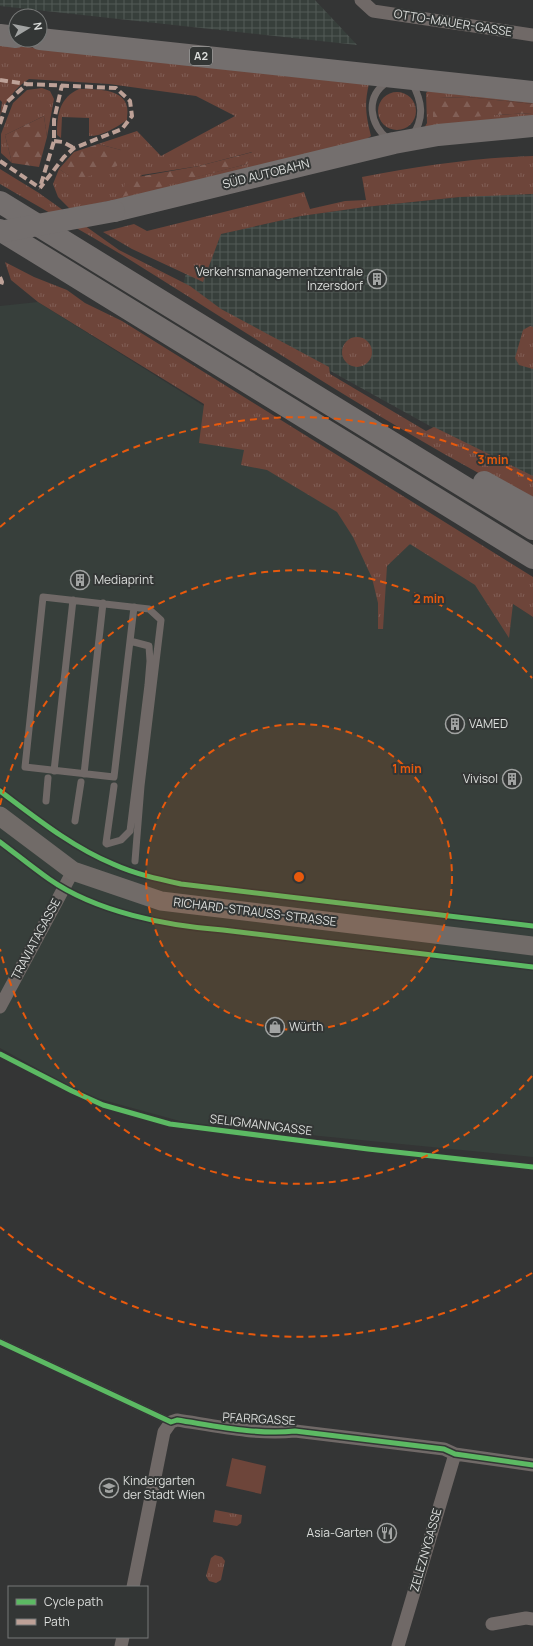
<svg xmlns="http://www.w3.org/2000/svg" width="533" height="1646" font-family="Manrope,sans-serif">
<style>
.built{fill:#373f3b}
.industrial{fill:url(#industrial-grid)}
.grass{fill:url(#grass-tufts);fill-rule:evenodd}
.forest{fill:url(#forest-firs)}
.garden{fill:#6d453a}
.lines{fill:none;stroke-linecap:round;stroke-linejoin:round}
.service{stroke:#706967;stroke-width:7}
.minor{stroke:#706967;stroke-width:13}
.secondary{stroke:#716b68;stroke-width:19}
.motorway{stroke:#746f6e;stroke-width:22}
.motorway-bridge{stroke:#746f6e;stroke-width:22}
.quiet{stroke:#bda197;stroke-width:4;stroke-dasharray:8 4;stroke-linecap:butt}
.cycleway-casing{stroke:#333635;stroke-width:8}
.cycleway{stroke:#5cba63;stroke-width:5}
.ring{fill:none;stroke:#e8590c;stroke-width:2;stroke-dasharray:7 5}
.labels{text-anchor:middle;stroke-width:4;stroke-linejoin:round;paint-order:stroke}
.shield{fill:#333635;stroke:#a9acaa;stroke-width:1}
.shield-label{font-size:11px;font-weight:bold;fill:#dcdedc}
.street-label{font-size:12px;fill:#dcdedc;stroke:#333635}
.poi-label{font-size:12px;fill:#dcdedc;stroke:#333635;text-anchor:start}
.centre{fill:#e8590c;stroke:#333635;stroke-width:2}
.ring-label{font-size:12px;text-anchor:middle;font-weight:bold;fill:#e8590c;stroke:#333635;stroke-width:4;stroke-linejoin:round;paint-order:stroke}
</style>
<defs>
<pattern id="industrial-grid" width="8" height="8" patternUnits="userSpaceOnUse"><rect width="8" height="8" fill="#373f3b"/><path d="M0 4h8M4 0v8" fill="none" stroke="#535a57"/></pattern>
<pattern id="grass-tufts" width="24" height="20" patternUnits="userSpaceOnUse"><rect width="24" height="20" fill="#6d453a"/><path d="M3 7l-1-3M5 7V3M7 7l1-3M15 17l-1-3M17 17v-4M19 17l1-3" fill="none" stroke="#815f56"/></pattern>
<pattern id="forest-firs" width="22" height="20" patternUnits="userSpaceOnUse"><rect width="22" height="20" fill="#6d453a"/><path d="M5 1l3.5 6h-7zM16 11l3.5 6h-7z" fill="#815f56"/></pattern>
</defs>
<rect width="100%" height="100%" fill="#343535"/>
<!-- built -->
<path class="built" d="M 38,302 L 388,521 L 533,617 L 533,1157 L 187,1123 L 85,1095 L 0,1048 L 0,306 Z"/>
<!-- industrial -->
<path class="industrial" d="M 0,0 L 315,0 L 357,45 L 0,6 Z
M 519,193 L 533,194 L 533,483 L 182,289 L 192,249 L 220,234 L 301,216 L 365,207 L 460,197 Z"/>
<!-- grass -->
<path class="grass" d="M 0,44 L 369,84 C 364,104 366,116 371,136 L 365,140 L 159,191 L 70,209 L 58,197 L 53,184 L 59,169 L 76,180 L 121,150 L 98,144 L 137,131 L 161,156 L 235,116 L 196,96 L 109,84 L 29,79 C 15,88 6,100 0,116 L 2,102 L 0,100 ZM 252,152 L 247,164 L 122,196 L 142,175 L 199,166 Z
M 42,88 L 50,91 L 54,99 L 47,137 L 44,116 L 5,135 L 12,163 L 1,153 L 1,134 L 13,103 L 27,90 Z
M 79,89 C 93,89 124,88 127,107 C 128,111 127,116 127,120 C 115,128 103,136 89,136 L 89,118 L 62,117 L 61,138 L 57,135 C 57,115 59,98 79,89 Z
M 430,89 L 533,101 L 533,104 L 467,97 L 439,98 L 494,115 L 533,113 L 533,117 L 423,130 L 427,123 L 426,93 Z
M378 111a19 19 0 1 1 38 0a19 19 0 1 1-38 0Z
M 533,156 L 533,194 L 460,197 L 365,207 L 301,216 L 221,234 L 203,282 L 132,249 L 103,232 L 134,224 L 147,231 L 304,192 L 310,209 L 345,201 L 366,200 L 362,177 C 419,166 475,158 533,156 Z
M 0,169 L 39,193 L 119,250 L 190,286 L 221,309 L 329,367 L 330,374 L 426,431 L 434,427 L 533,476 L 533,502 C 392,430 261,341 127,258 C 85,232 42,209 0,184 Z
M 5,262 L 34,277 L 67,290 L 85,303 L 122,321 L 533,577 L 533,617 L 513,604 L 509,638 L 475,585 L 410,544 L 387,566 L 383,629 L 378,629 L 378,603 L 372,578 L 353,537 L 337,512 L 267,470 L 241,465 L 244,450 L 199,443 L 204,404 L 38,302 L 11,280 Z
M 530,326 L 533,327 L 533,369 L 519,365 L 515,358 L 523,330 Z
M342 352a15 15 0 1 1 30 0a15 15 0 1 1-30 0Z
M 215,1510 L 242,1515 L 241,1523 L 237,1526 L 213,1522 Z
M 215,1555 L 222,1557 L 225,1561 L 221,1580 L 216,1583 L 209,1581 L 206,1576 L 211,1558 Z"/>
<!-- forest -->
<path class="forest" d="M 467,97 L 533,104 L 533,113 L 494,115 L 433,121 L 433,103 L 439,98 Z
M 44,116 L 47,137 L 39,167 L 12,163 L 5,135 Z
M 98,144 L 121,150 L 117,166 L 76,181 L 59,169 L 74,152 Z
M 253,152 L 247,164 L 122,197 L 126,179 L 199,166 Z"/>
<!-- garden -->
<path class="garden" d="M 232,1458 L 266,1466 L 261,1494 L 226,1486 Z"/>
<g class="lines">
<!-- service -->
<path class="service" d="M 387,82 C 365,97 369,124 389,140
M 412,83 C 422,101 425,118 412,136
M 130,641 L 134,607
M 54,771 L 73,600
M 84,774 L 103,603
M 46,801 L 48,778
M 75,821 L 81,782
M 106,843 L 114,786
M 107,844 L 121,840 L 130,831 L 148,685 L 150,661 L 149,646 L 130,641 L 114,777 L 25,767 L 43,597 L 149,609 L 161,620 L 141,786 L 135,861
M 0,1342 L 171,1422"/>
<!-- minor -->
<path class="minor" d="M 361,0 L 373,11 L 533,35
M 0,1007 L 73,871
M 133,1587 L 164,1432 L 171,1422 L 177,1420 C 216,1426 256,1435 295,1431 L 444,1449 L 455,1454 L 533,1465
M 492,1624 L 526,1618 L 533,1619
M 121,1646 L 123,1637
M 398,1646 L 455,1454"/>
<!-- secondary -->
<path class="secondary" d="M 0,816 L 73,871 L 161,901 L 533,946"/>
<!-- motorway -->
<path class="motorway" d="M 0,35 L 16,37
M 40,39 L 533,92
M 0,202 L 533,529
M 114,211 L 394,143 L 438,135 L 533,126
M 0,230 L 533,558
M 484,482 L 533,509"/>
<!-- motorway-bridge -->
<path class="motorway-bridge" d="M 0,232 L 114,211"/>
<!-- quiet -->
<path class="quiet" d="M 0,80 L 27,84
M 0,124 L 7,102 L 27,84 L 116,88 L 130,101 L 132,116 L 122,129 L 74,148 L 64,157 L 40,188
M 54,141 L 63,142 L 74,148
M 0,161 L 40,188
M 41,184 L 54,141 L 54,120 L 62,85
M 0,277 L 2,282 L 0,288"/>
<!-- cycleway casing -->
<g class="cycleway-casing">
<path id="cycleway" d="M 0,791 C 36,818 72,847 113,864 C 135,874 158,879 181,884 L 533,926
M 0,842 C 16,854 32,867 49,879 C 96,912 167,926 223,930 L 533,967
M 0,1054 L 72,1091 L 103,1105 L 170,1124 L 368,1149 L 533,1167
M 0,1342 L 171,1422 L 177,1420 C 216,1426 256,1435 295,1431 L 444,1449 L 455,1454 L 533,1465"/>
</g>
<!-- cycleway -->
<use href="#cycleway" class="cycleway"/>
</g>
<!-- distance rings -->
<circle cx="299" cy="877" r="153" fill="#e8590c" fill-opacity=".12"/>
<g class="ring">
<circle cx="299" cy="877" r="153"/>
<path d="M532 1076A307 307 0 0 1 0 949M0 805A307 307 0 0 1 532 678"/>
<path d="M532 1273A460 460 0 0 1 0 1227M0 527A460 460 0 0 1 532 481"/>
</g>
<!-- icons -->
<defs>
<g id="building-ring" transform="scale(1)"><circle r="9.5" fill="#333635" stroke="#a1a3a2" stroke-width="1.5"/><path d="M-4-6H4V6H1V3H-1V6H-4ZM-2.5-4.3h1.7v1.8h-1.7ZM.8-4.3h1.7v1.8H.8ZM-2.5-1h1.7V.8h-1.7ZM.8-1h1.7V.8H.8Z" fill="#a1a3a2"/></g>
<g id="shop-ring" transform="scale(1)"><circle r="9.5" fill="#333635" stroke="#a1a3a2" stroke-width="1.5"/><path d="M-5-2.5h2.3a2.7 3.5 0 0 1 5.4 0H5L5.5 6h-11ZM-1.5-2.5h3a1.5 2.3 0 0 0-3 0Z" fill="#a1a3a2"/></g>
<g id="school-ring" transform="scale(1)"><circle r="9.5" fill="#333635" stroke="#a1a3a2" stroke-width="1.5"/><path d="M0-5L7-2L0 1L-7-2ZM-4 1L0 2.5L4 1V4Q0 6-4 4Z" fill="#a1a3a2"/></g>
<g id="restaurant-ring" transform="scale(1)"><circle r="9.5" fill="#333635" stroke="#a1a3a2" stroke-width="1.5"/><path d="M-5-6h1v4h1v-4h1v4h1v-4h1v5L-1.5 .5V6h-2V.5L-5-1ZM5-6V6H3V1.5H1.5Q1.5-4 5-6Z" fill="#a1a3a2"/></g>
</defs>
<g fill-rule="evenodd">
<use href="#building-ring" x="377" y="279"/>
<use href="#building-ring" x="80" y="580"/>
<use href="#building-ring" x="455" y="724"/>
<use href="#building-ring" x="512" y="779"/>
<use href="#shop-ring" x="275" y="1027"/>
<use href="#school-ring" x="109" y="1488"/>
<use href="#restaurant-ring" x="387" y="1533"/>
</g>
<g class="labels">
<!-- shield labels -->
<rect class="shield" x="190" y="47" width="22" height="18" rx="3"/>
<g class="shield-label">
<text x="201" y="60">A2</text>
</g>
<!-- street labels -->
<g class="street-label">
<text transform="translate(453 23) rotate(9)" y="4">OTTO-MAUER-GASSE</text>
<text transform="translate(266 174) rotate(-14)" y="4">SÜD AUTOBAHN</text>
<text transform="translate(255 912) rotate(7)" y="4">RICHARD-STRAUSS-STRASSE</text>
<text transform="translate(36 939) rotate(-62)" y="4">TRAVIATAGASSE</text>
<text transform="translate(261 1125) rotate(7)" y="4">SELIGMANNGASSE</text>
<text transform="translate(259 1419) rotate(3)" y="4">PFARRGASSE</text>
<text transform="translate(426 1550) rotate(-74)" y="4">ZELEZNYGASSE</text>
</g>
<!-- poi labels -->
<g class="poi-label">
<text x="363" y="276" text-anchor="end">Verkehrsmanagementzentrale<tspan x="363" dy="14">Inzersdorf</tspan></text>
<text x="94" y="584">Mediaprint</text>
<text x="469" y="728">VAMED</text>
<text x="498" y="783" text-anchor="end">Vivisol</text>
<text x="289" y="1031">Würth</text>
<text x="123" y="1485">Kindergarten<tspan x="123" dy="14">der Stadt Wien</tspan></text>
<text x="373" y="1537" text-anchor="end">Asia-Garten</text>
</g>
</g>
<circle cx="299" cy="877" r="6" class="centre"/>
<g class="ring-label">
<text x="493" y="464">3 min</text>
<text x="429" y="603">2 min</text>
<text x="407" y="773">1 min</text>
</g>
<!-- legend -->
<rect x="8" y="1586" width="140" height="52" fill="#333635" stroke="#777978"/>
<rect x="16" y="1599" width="20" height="6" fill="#5cba63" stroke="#777978"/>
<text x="44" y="1606" font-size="12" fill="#dcdedc">Cycle path</text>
<rect x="16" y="1619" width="20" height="6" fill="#bda197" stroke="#777978"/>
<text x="44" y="1626" font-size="12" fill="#dcdedc">Path</text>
<!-- north arrow -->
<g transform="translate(28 28) rotate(80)"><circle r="19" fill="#333635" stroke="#777978"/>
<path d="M0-3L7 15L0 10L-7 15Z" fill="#a1a3a2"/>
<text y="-6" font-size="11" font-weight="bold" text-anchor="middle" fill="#dcdedc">N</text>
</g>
</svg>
